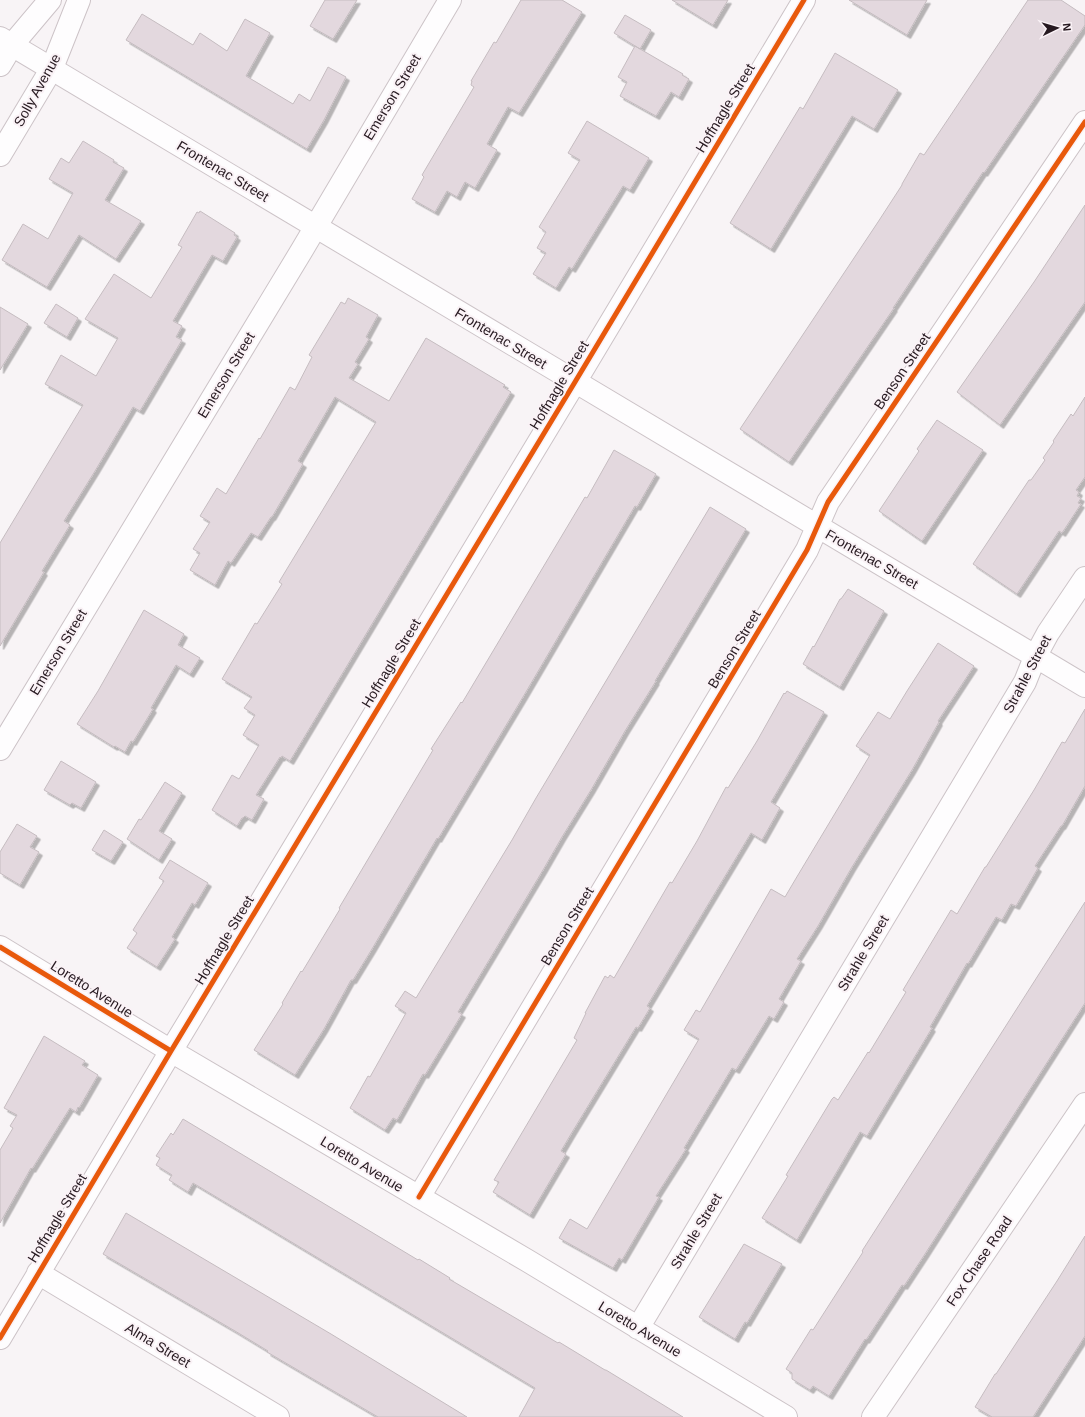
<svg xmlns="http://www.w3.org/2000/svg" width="1085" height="1417" font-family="Helvetica,sans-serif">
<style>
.building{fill:#e3d8de;stroke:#c5bcc0;filter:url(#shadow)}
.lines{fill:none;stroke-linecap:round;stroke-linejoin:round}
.minor-casing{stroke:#ccc3c7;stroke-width:24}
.tertiary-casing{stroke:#ccc3c7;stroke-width:24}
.minor{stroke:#fefdfe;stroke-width:22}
.tertiary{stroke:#fefdfe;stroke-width:22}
.cycleway-casing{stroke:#faf2f6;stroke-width:8}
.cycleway{stroke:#e8590c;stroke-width:5}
.labels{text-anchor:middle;stroke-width:4;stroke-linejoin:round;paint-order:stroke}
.street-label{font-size:14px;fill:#261920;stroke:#faf2f6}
</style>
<defs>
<filter id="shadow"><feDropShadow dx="3.5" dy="3.5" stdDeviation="0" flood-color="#0004"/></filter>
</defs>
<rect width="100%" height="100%" fill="#f8f4f6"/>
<!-- building -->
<path class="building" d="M 325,0 L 357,0 L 333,39 L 310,26 Z
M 521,0 L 562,0 L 582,12 L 519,113 L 508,107 L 487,144 L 497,150 L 475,188 L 465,182 L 457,197 L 447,191 L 435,212 L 412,199 L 424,177 L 422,175 L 474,87 L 471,85 L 472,81 L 471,81 L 494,42 L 496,43 Z
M 672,0 L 728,0 L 713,25 Z
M 849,0 L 927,0 L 907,35 Z
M 1028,0 L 1061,0 L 1085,16 L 1085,25 L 984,173 L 983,172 L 893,308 L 894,308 L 789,462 L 740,429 L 878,222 L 902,185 L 902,184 L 920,153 L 924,155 Z
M 142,14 L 193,45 L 200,33 L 227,51 L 245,19 L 270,33 L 246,76 L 293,104 L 299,94 L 310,101 L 328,67 L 346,77 L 324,120 L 307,149 L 126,40 Z
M 625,15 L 651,30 L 640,49 L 614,33 Z
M 635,46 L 683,74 L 682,75 L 689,79 L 679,97 L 671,92 L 656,116 L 620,96 L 627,82 L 618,77 Z
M 835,53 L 898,90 L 874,129 L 852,116 L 771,249 L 730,223 L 800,107 L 803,109 Z
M 587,121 L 649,158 L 630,190 L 623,186 L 572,269 L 569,267 L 556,288 L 533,274 L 546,253 L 537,248 L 546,232 L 539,227 L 580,160 L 568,153 Z
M 83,141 L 114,160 L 113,162 L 124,168 L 105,200 L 141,221 L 116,259 L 79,235 L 47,287 L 2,260 L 23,224 L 48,239 L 73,193 L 49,179 L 61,158 L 69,163 Z
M 1085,205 L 1085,302 L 1000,425 L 957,392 L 1034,282 Z
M 200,211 L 235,233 L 234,235 L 237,237 L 223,261 L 212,255 L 173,321 L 182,326 L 176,337 L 182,340 L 140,411 L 133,407 L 95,471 L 64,521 L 70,525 L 42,571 L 44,572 L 0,646 L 0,543 L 83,405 L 45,384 L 61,355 L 96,376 L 118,338 L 85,319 L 114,274 L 151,298 L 182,247 L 178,245 L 197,212 L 199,213 Z
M 348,298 L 378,315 L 366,337 L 369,339 L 355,362 L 358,364 L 349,378 L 389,401 L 426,338 L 505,385 L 503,387 L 511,392 L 290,761 L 282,756 L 281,758 L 280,757 L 256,795 L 264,799 L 252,820 L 245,816 L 243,818 L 242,818 L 237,826 L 212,810 L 232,775 L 239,779 L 259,745 L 243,735 L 255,715 L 244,708 L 252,697 L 222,679 L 255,623 L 257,624 L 282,584 L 279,582 L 376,422 L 335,397 L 298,461 L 303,464 L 272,517 L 271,517 L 258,537 L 251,533 L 231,563 L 228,561 L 215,585 L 190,570 L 200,553 L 193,549 L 210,522 L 200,516 L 217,488 L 226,494 L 259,438 L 260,439 L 290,387 L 295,390 L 312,357 L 309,355 L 341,302 L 345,304 Z
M 56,304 L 78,318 L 67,337 L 44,323 Z
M 0,307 L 28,324 L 0,370 Z
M 1085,397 L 1085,477 L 1076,490 L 1079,492 L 1077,496 L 1081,498 L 1078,503 L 1081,504 L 1062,533 L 1059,531 L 1017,594 L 973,564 L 1029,480 L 1031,480 L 1045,460 L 1043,458 L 1054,442 L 1053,441 L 1071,414 L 1073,416 Z
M 937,420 L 983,450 L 922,541 L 879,511 L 919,451 L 917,449 Z
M 614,450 L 656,474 L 637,507 L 635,506 L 523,697 L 438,839 L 437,838 L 372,949 L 353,980 L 351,980 L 324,1029 L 295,1075 L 254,1050 L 283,1004 L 282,1003 L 301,971 L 302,972 L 340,909 L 339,908 L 433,750 L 431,749 L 461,702 L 462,703 L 585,497 L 587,498 Z
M 710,507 L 746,529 L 655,681 L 656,681 L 625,731 L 591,790 L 562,837 L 543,870 L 458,1012 L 462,1014 L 425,1075 L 423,1074 L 397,1120 L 393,1118 L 385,1130 L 350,1108 L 368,1076 L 370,1077 L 406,1013 L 395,1006 L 405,991 L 416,998 L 512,840 L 536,798 Z
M 848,589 L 884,611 L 840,687 L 803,664 L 813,646 L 814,647 L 840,599 L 841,599 Z
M 144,610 L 184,634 L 178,645 L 200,658 L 190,674 L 176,665 L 151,708 L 153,709 L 133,742 L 131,741 L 125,752 L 115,746 L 114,747 L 77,724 L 98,691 Z
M 938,643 L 974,666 L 938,721 L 939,722 L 912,770 L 852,867 L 818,926 L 797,959 L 801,961 L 779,999 L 784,1002 L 774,1019 L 769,1016 L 736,1070 L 732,1068 L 684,1148 L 686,1149 L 656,1196 L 659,1197 L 622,1260 L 619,1258 L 613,1268 L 559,1238 L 570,1219 L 587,1229 L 699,1039 L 684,1030 L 696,1010 L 700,1012 L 771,889 L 785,897 L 795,880 L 870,755 L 856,746 L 878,712 L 890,719 L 907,691 Z
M 787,691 L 824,712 L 771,802 L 780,808 L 762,840 L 751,833 L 647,1006 L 650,1008 L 638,1028 L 636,1027 L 571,1134 L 561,1151 L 566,1154 L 530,1215 L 493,1192 L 499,1182 L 494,1180 L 577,1040 L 574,1038 L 586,1013 L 585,1013 L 605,976 L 608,978 L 610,975 L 614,978 L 670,882 L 672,883 L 697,841 L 726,787 L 728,788 L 757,741 L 784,693 L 785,694 Z
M 1085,709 L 1085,786 L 1062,826 L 1061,826 L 1035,866 L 1038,868 L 1016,906 L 1011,904 L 1002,920 L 996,917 L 968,964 L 967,963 L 930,1027 L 932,1028 L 867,1136 L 860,1132 L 797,1240 L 762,1218 L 788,1176 L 786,1175 L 832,1099 L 834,1097 L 838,1100 L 868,1052 L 869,1053 L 906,992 L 903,990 L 951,910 L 957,914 L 985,867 L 986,867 L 1034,790 L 1062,742 L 1065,743 Z
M 61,761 L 96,782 L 81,808 L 72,803 L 70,805 L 44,790 Z
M 165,782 L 182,793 L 159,831 L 172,839 L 159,860 L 127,839 L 139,819 L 141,820 Z
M 17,824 L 37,836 L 30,847 L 39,852 L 20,885 L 0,873 L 0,852 Z
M 104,830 L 123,842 L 111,861 L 92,850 Z
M 170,860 L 208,883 L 195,905 L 192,903 L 172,937 L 175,939 L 157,967 L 127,948 L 137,933 L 133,930 L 164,881 L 159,878 Z
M 1085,902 L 1085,1003 L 925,1254 L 904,1286 L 902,1285 L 866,1340 L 865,1339 L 829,1396 L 813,1386 L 810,1390 L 792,1379 L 792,1373 L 786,1369 L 811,1329 L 813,1330 L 863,1252 L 862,1251 Z
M 44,1036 L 85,1061 L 82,1065 L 98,1075 L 79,1108 L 78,1107 L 76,1112 L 70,1108 L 32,1169 L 31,1168 L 0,1223 L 0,1150 L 13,1128 L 10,1126 L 17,1115 L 4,1108 Z
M 183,1119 L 418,1260 L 419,1259 L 450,1278 L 449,1279 L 558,1343 L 559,1342 L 605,1370 L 606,1370 L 683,1417 L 519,1417 L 535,1388 L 193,1183 L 188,1192 L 169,1180 L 172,1175 L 156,1165 L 160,1158 L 156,1156 L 171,1133 L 173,1135 Z
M 126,1213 L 331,1334 L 467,1417 L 378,1417 L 267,1352 L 268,1351 L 235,1331 L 103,1254 Z
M 1085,1236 L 1085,1336 L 1033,1417 L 992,1417 L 975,1407 L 995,1374 L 996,1374 L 1057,1281 Z
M 744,1244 L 782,1264 L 747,1323 L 745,1322 L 735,1339 L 699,1317 Z"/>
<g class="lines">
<!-- minor casing -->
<g class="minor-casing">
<path id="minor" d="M 0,38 L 1085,686
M 0,749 L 302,250 L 450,0
M 0,947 L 171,1051 L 528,1261 L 786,1417
M 419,1197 L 807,550 L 828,502 L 1085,122
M 38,1273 L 278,1417
M 638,1328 L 1025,682 L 1035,657 L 1048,633 L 1085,578
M 0,1338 L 171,1051 L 575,382 L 804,0
M 873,1417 L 1085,1104"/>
</g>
<!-- tertiary casing -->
<g class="tertiary-casing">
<path id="tertiary" d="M 0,65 L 12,45 L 50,0
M 0,155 L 52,68 L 79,0"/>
</g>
<!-- minor -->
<use href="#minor" class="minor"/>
<!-- tertiary -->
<use href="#tertiary" class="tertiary"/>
<!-- cycleway casing -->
<g class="cycleway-casing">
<path id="cycleway" d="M 0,947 L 171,1051
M 419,1197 L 807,550 L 828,502 L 1085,122
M 0,1338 L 171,1051 L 575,382 L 804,0"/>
</g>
<!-- cycleway -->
<use href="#cycleway" class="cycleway"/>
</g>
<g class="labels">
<!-- street labels -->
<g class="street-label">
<text transform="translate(37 90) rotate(-61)" y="5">Solly Avenue</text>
<text transform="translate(392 97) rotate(-59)" y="5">Emerson Street</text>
<text transform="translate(725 108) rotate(-59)" y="5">Hoffnagle Street</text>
<text transform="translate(223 171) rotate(31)" y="5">Frontenac Street</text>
<text transform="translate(501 338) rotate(31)" y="5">Frontenac Street</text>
<text transform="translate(902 371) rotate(-56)" y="5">Benson Street</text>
<text transform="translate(226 375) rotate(-59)" y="5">Emerson Street</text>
<text transform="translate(559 385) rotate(-59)" y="5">Hoffnagle Street</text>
<text transform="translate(872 559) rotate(30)" y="5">Frontenac Street</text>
<text transform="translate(734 649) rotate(-59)" y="5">Benson Street</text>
<text transform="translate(58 652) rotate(-59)" y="5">Emerson Street</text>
<text transform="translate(391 663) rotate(-59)" y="5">Hoffnagle Street</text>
<text transform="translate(1027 674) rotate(-62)" y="5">Strahle Street</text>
<text transform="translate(567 926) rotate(-59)" y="5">Benson Street</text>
<text transform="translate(224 940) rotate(-59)" y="5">Hoffnagle Street</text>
<text transform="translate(863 953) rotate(-59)" y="5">Strahle Street</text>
<text transform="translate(92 989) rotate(32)" y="5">Loretto Avenue</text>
<text transform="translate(362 1164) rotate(31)" y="5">Loretto Avenue</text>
<text transform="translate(57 1218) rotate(-59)" y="5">Hoffnagle Street</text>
<text transform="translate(696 1231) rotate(-59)" y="5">Strahle Street</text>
<text transform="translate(979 1261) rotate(-56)" y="5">Fox Chase Road</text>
<text transform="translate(640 1329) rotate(31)" y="5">Loretto Avenue</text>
<text transform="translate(158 1345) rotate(31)" y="5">Alma Street</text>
</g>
</g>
<!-- north arrow -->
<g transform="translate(1057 28) rotate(85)" stroke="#faf2f6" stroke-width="3" paint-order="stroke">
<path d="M0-3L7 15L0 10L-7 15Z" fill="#261920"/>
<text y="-6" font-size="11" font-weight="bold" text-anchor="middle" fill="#261920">N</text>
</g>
</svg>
